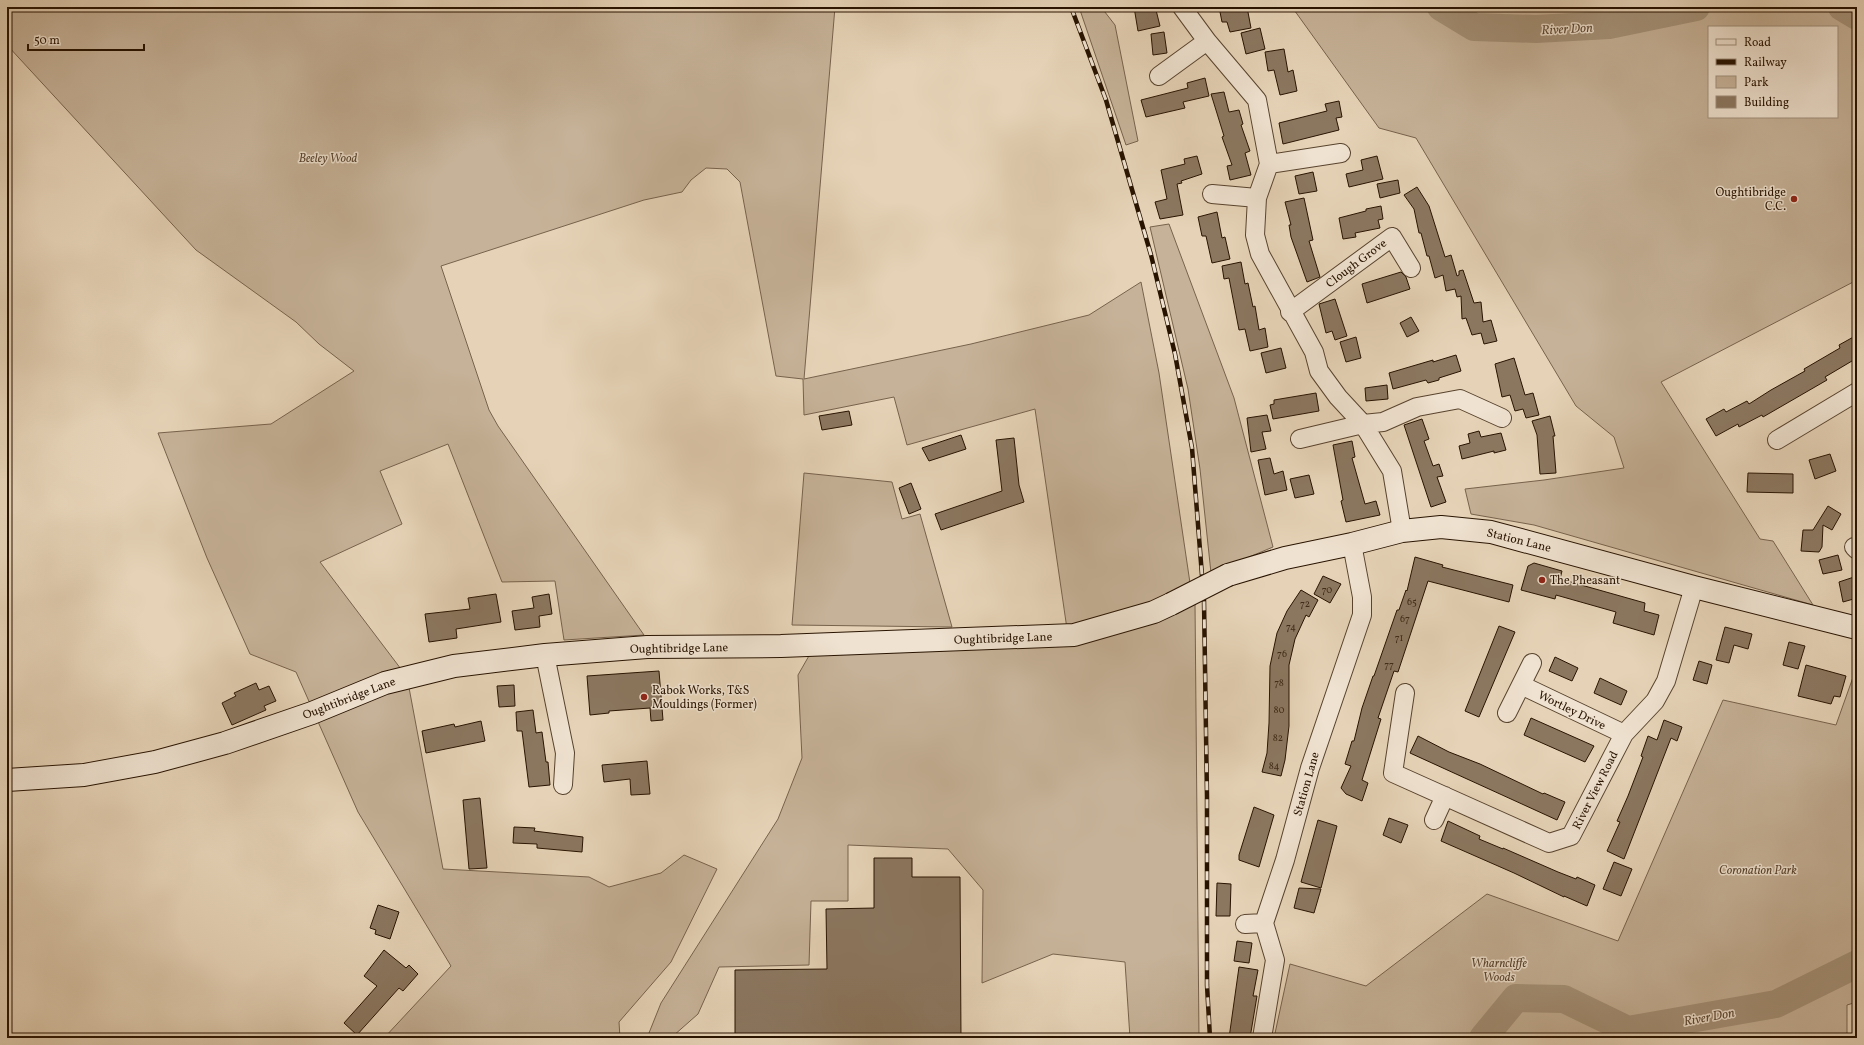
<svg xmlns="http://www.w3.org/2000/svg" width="1864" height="1045" font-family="Vollkorn,serif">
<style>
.green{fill:#c6b298;stroke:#77624c;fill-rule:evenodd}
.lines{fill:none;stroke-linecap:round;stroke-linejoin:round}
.river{stroke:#a59279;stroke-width:28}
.building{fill:#8b7760;stroke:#281301}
.street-casing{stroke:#58432e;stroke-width:20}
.secondary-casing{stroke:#281301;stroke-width:24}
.street{stroke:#efe2d0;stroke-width:18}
.secondary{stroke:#efe2d0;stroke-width:22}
.rail-casing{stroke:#281301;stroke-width:4.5}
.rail{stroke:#efe2d0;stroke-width:3;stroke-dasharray:9;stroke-linecap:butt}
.secondary-bridge-casing{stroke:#281301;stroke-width:24;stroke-linecap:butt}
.secondary-bridge{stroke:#efe2d0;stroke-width:22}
.poi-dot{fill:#8f2418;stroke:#efe2d0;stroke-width:1.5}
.labels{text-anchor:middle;stroke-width:3;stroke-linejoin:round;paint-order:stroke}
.number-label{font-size:10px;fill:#412c19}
.park-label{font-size:12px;font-style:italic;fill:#57432e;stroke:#efe2d0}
.poi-label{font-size:12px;fill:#281301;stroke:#efe2d0;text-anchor:start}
.street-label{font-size:12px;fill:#281301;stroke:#efe2d0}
.water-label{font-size:13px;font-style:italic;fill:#5a4631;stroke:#efe2d0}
</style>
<rect width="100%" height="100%" fill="#e6d3b7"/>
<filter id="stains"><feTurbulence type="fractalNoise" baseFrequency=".005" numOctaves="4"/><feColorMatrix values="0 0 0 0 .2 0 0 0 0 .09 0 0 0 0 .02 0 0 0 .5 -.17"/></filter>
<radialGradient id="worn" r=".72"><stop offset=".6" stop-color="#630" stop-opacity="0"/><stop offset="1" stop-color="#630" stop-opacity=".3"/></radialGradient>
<!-- green -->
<path class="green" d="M 7,7 L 835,7 L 804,379 L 971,344 L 1089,315 L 1141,282 L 1159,373 L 1190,583 L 1153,604 L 1067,629 L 1035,409 L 907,445 L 894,397 L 804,415 L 803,379 L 776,376 L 740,182 L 727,169 L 706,168 L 691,180 L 682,192 L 644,200 L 441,266 L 489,410 L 498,426 L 644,635 L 564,640 L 555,581 L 502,582 L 448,444 L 380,471 L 402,524 L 320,562 L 407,677 L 443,869 L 589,877 L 609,887 L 661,873 L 684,855 L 717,869 L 671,962 L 619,1022 L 620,1038 L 384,1038 L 451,966 L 358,812 L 296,672 L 250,654 L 207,558 L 158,433 L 271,424 L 354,371 L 319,344 L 296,322 L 196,250 L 7,45 Z
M 1079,7 L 1101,7 L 1115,25 L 1138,141 L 1126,145 Z
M 1292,7 L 1857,7 L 1857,280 L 1661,382 L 1760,539 L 1773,541 L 1813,605 L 1534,525 L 1471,514 L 1465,489 L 1544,480 L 1624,468 L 1614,437 L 1576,406 L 1416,138 L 1379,128 ZM 1709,27 L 1837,27 L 1837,117 L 1709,117 Z
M 1169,224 L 1234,398 L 1273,547 L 1211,573 L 1200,469 L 1188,389 L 1150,227 Z
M 804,473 L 892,482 L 902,519 L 920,514 L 952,627 L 792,625 Z
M 1195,603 L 1199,1038 L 1130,1038 L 1125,962 L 1053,954 L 982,983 L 983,890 L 948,849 L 848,845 L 848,901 L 811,901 L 809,965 L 719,967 L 698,1014 L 673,1036 L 675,1038 L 647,1038 L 661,1003 L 778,819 L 802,758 L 798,675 L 810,654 L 1071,645 Z
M 1857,666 L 1857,1002 L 1847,1005 L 1847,1038 L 1274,1038 L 1290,964 L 1366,986 L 1487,894 L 1618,941 L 1723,700 L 1836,725 Z"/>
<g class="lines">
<!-- river -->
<path class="river" d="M 1441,7 L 1474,27 L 1536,29 L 1609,25 L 1696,7
M 1842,7 L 1857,16
M 1483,1038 L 1516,998 L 1564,999 L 1628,1030 L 1776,1004 L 1857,964"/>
</g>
<!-- building -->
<path class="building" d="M 1134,7 L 1146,7 L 1147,11 L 1156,10 L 1160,26 L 1138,31 Z
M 1219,7 L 1247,7 L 1251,28 L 1230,32 L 1227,22 L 1222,22 Z
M 1260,28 L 1265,49 L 1246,54 L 1241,33 Z
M 1164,32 L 1167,53 L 1153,55 L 1151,34 Z
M 1284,49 L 1288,72 L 1293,70 L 1297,91 L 1280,95 L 1274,70 L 1268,71 L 1265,52 Z
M 1205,78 L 1209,96 L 1183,102 L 1185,108 L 1146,117 L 1141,100 L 1188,88 L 1187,83 Z
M 1224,92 L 1229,112 L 1239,110 L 1243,124 L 1241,125 L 1250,151 L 1245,153 L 1251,175 L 1230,180 L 1227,166 L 1232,165 L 1222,137 L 1224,136 L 1211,94 Z
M 1339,101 L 1342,117 L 1336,118 L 1339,130 L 1283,144 L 1279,123 L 1327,111 L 1325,104 Z
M 1197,156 L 1202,174 L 1181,181 L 1182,183 L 1177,184 L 1183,215 L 1160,219 L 1155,202 L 1167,199 L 1161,170 L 1185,164 L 1184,159 Z
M 1377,156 L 1383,179 L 1349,187 L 1346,174 L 1363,170 L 1361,160 Z
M 1313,172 L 1317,191 L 1299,194 L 1295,176 Z
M 1398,180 L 1400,193 L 1380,198 L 1377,184 Z
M 1417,187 L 1429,206 L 1445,257 L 1451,255 L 1457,276 L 1459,275 L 1459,271 L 1463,270 L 1474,303 L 1481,302 L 1483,322 L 1491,320 L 1497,341 L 1484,344 L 1481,333 L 1472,335 L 1466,318 L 1462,319 L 1461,296 L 1457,297 L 1455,289 L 1446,291 L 1443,275 L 1435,278 L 1429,256 L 1427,256 L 1421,233 L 1419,233 L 1414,209 L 1404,195 Z
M 1304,198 L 1313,240 L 1309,241 L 1320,277 L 1307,282 L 1291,237 L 1289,225 L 1291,225 L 1285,202 Z
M 1381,206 L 1383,219 L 1378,220 L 1380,228 L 1355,233 L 1356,237 L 1343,239 L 1339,218 L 1366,211 L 1366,209 Z
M 1217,212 L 1222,238 L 1225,237 L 1230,259 L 1212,263 L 1206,236 L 1202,236 L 1198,217 Z
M 1241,262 L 1245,284 L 1248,283 L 1253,307 L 1255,306 L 1259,330 L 1265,328 L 1268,347 L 1250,351 L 1245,329 L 1239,330 L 1229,278 L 1224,279 L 1222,266 Z
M 1401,272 L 1406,277 L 1410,289 L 1367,303 L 1362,284 Z
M 1335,299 L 1347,336 L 1335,340 L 1332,331 L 1326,333 L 1319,304 Z
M 1411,317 L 1419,331 L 1407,337 L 1400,323 Z
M 1857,335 L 1857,358 L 1825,377 L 1827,380 L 1763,417 L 1762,415 L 1739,427 L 1738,424 L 1716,436 L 1706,419 L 1724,409 L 1726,412 L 1747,401 L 1749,404 L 1771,390 L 1805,371 L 1804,369 L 1840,348 L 1839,345 Z
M 1356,337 L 1361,358 L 1346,362 L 1340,342 Z
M 1281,348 L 1286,368 L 1266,373 L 1261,353 Z
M 1456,355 L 1461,371 L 1439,378 L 1439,380 L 1428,383 L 1426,380 L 1393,389 L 1389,373 L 1433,360 L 1433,362 Z
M 1514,358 L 1525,395 L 1533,393 L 1539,415 L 1526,418 L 1523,409 L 1515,411 L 1510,395 L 1502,397 L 1495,364 Z
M 1387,385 L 1388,399 L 1366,401 L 1365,388 Z
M 1316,393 L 1319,411 L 1273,419 L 1270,405 L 1274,404 L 1274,400 Z
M 849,411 L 852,425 L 822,430 L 819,416 Z
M 1267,415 L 1271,431 L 1262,432 L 1266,449 L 1251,452 L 1247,418 Z
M 1550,416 L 1555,436 L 1553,436 L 1556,473 L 1540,474 L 1537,435 L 1532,421 Z
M 1422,419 L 1429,439 L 1424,441 L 1433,466 L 1439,464 L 1443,476 L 1437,477 L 1446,502 L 1431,507 L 1404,425 Z
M 1479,431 L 1481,437 L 1501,433 L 1506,450 L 1494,453 L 1494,451 L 1462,459 L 1459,446 L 1470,443 L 1468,434 Z
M 961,435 L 966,449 L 929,461 L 922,448 Z
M 1014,438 L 1019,485 L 1024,502 L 941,530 L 935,514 L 1002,491 L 996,440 Z
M 1352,441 L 1355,457 L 1352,458 L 1365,504 L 1376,501 L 1380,515 L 1346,522 L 1341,501 L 1343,500 L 1333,445 Z
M 1830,454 L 1836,471 L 1815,479 L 1809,460 Z
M 1270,458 L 1274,474 L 1283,471 L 1287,490 L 1265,495 L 1258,460 Z
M 1748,473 L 1793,474 L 1793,493 L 1747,492 Z
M 1309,475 L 1314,494 L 1295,498 L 1290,479 Z
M 911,483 L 921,509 L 909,514 L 899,488 Z
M 1828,506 L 1841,514 L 1832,530 L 1823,525 L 1822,547 L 1819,552 L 1801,551 L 1803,530 L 1813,530 Z
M 1838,555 L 1842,570 L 1823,574 L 1819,560 Z
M 1415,557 L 1443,565 L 1442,567 L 1513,585 L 1509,602 L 1428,581 L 1398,672 L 1394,671 L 1378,718 L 1381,719 L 1362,780 L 1368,783 L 1362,801 L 1346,794 L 1341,788 L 1351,766 L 1345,764 L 1352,741 L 1354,741 L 1362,708 L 1373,676 L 1374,676 L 1397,610 L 1399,610 L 1406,590 L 1407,591 Z
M 1534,563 L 1562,571 L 1560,579 L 1645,603 L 1644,611 L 1659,615 L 1654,635 L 1613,623 L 1616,612 L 1556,595 L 1555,599 L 1521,590 L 1528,566 Z
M 1323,576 L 1341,584 L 1330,603 L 1314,594 Z
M 1857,576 L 1857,598 L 1843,602 L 1839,582 Z
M 1301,590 L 1318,600 L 1309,617 L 1306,615 L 1295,639 L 1289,665 L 1289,726 L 1285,760 L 1281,776 L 1262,772 L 1267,753 L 1269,723 L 1270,666 L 1277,633 L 1287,611 Z
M 496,594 L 501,622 L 456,629 L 457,638 L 429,642 L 425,614 L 470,609 L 468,598 Z
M 549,594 L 552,614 L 539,616 L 540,627 L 515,630 L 512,611 L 534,608 L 532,597 Z
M 1499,626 L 1515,632 L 1479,717 L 1465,711 Z
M 1725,627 L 1752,634 L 1748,649 L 1734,645 L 1729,663 L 1716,660 Z
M 1789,642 L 1805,646 L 1798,669 L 1783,665 Z
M 1555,657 L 1578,668 L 1572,681 L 1549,671 Z
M 1699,661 L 1712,665 L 1707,684 L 1693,680 Z
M 1806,665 L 1846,676 L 1840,697 L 1834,696 L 1831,704 L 1798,696 Z
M 659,671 L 663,720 L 651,721 L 650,708 L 609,711 L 609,713 L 590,715 L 587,676 Z
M 1600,678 L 1627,691 L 1621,705 L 1594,693 Z
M 256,683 L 259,690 L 269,686 L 276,701 L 264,706 L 266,710 L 232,725 L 222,703 L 236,696 L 234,693 Z
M 514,685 L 515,706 L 499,707 L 497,686 Z
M 533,710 L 536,733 L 542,732 L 546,762 L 548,762 L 550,785 L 529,787 L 522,731 L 517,731 L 516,712 Z
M 1531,718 L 1594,746 L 1585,762 L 1524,735 Z
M 1664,720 L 1682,727 L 1677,741 L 1671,738 L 1624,859 L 1607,851 L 1620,822 L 1617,821 L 1628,796 L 1643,757 L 1641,756 L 1648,736 L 1657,740 Z
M 481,721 L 485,741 L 426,753 L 422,731 L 454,724 L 455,727 Z
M 1418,736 L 1449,752 L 1480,764 L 1543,794 L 1544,793 L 1565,802 L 1557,820 L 1410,753 Z
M 647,761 L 650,794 L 631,795 L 630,779 L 604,782 L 602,765 Z
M 480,798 L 487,868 L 469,869 L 463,800 Z
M 1254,807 L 1274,815 L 1259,867 L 1239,860 L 1239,855 Z
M 1389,818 L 1408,825 L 1401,843 L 1383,835 Z
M 1318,820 L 1337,826 L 1321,888 L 1301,882 Z
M 1448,821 L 1480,836 L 1479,839 L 1503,849 L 1503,848 L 1558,872 L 1576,879 L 1577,877 L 1595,885 L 1587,906 L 1564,896 L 1564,897 L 1514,873 L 1441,841 Z
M 514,827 L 535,828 L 534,831 L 583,837 L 582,852 L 537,848 L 537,844 L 513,843 Z
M 874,858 L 912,858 L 912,877 L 960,877 L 961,1038 L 735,1038 L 735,970 L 827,969 L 826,909 L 874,908 Z
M 1614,862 L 1632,869 L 1621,896 L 1603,889 Z
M 1217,883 L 1231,884 L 1230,916 L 1216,916 Z
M 1299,888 L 1321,889 L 1314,913 L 1294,908 Z
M 378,905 L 399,912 L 390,939 L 375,934 L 376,930 L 370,928 Z
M 1237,941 L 1252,943 L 1249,963 L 1234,961 Z
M 384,950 L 406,968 L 409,965 L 418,974 L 403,991 L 399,988 L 357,1035 L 344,1023 L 377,986 L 364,976 Z
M 1239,967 L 1258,970 L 1253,996 L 1257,996 L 1250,1038 L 1229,1038 Z"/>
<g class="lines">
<!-- street casing -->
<g class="street-casing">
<path id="street" d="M 1182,7 L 1207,41 L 1257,100 L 1269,164 L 1257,198 L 1255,235 L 1260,254 L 1314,352 L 1319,371 L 1338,397 L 1363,424 L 1392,471 L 1402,531
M 1159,76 L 1207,41
M 1269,164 L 1341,153
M 1212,194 L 1257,198
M 1290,312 L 1392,237 L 1411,268
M 1300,439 L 1363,424 L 1383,422 L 1417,407 L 1460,399 L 1502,418
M 1777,440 L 1857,392
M 1854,547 L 1857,550
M 545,655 L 565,753 L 563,785
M 1532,663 L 1521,685 L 1624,734
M 1405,693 L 1393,773 L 1549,843 L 1571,836 L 1624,734 L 1655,701 L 1666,681 L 1694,587
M 1507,713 L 1521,685
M 1434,820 L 1445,796
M 1245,924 L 1264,923
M 1262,1038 L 1275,960 L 1264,923 L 1285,860 L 1310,768 L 1362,615 L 1362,597 L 1352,544"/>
</g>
<!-- secondary casing -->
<g class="secondary-casing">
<path id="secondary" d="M 1228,575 L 1285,558 L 1352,544 L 1402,531 L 1441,527 L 1491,532 L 1694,587 L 1857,628
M 7,780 L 84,775 L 155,762 L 225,743 L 312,713 L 385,683 L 454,666 L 545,655 L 647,647 L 781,646 L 1074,635 L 1154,612 L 1171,604"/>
</g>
<!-- street -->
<use href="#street" class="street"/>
<!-- secondary -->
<use href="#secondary" class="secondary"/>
<!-- rail casing -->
<g class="rail-casing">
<path id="rail" d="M 1071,7 L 1106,100 L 1151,255 L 1175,354 L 1192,448 L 1204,601 L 1207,797 L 1207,985 L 1210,1038"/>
</g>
<!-- rail -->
<use href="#rail" class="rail"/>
<!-- secondary-bridge casing -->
<g class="secondary-bridge-casing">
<path id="secondary-bridge" d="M 1171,604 L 1228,575"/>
</g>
<!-- secondary-bridge -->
<use href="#secondary-bridge" class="secondary-bridge"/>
</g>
<!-- markers -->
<g class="poi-dot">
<circle cx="1794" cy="199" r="4"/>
<circle cx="1542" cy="580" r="4"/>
<circle cx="644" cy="697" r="4"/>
</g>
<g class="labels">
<!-- number labels -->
<g class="number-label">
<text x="1327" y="593">70</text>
<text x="1412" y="605">65</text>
<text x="1305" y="607">72</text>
<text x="1405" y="622">67</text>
<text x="1291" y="630">74</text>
<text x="1399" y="641">71</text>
<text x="1282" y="657">76</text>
<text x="1389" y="668">77</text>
<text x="1279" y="686">78</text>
<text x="1279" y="713">80</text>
<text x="1278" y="741">82</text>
<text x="1274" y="769">84</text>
</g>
<!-- park labels -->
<g class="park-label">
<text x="328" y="162">Beeley Wood</text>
<text x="1758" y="874">Coronation Park</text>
<text x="1499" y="967">Wharncliffe<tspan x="1499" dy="14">Woods</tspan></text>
</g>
<!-- poi labels -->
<g class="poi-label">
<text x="1786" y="196" text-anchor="end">Oughtibridge<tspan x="1786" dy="14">C.C.</tspan></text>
<text x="1550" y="584">The Pheasant</text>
<text x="652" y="694">Rabok Works, T&amp;S<tspan x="652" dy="14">Mouldings (Former)</tspan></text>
</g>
<!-- street labels -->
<g class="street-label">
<text transform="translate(1356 263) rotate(-37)" y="4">Clough Grove</text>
<text transform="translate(1519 540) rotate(14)" y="4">Station Lane</text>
<text transform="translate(1003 638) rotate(-2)" y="4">Oughtibridge Lane</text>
<text transform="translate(679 648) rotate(-1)" y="4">Oughtibridge Lane</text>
<text transform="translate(349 698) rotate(-21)" y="4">Oughtibridge Lane</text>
<text transform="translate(1572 710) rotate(26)" y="4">Wortley Drive</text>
<text transform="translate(1306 784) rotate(-74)" y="4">Station Lane</text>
<text transform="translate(1595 790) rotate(-63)" y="4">River View Road</text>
</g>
<!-- water labels -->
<g class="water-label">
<text transform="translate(1567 28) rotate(-3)" y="5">River Don</text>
<text transform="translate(1709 1016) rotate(-10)" y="5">River Don</text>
</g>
</g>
<!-- margin -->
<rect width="1864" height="1045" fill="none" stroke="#e6d3b7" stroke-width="24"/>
<rect x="8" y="8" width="1848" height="1029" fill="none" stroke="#281301" stroke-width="2"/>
<rect x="12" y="12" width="1840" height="1021" fill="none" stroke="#281301"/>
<!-- legend -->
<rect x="1708" y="26" width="130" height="92" fill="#efe2d0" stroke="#9f8f7d"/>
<rect x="1716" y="39" width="20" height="6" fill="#efe2d0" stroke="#9f8f7d"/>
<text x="1744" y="46" font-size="12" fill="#281301">Road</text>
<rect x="1716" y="59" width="20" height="6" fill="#281301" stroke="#9f8f7d"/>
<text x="1744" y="66" font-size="12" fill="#281301">Railway</text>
<rect x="1716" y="76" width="20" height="12" fill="#c6b298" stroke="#9f8f7d"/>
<text x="1744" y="86" font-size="12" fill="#281301">Park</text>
<rect x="1716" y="96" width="20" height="12" fill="#8b7760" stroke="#9f8f7d"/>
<text x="1744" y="106" font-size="12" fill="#281301">Building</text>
<!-- scale -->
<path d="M28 44v6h116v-6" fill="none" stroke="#281301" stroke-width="2"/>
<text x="34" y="44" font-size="12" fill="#281301" stroke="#efe2d0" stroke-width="3" paint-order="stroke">50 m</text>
<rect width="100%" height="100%" filter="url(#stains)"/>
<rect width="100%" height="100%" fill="url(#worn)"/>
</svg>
